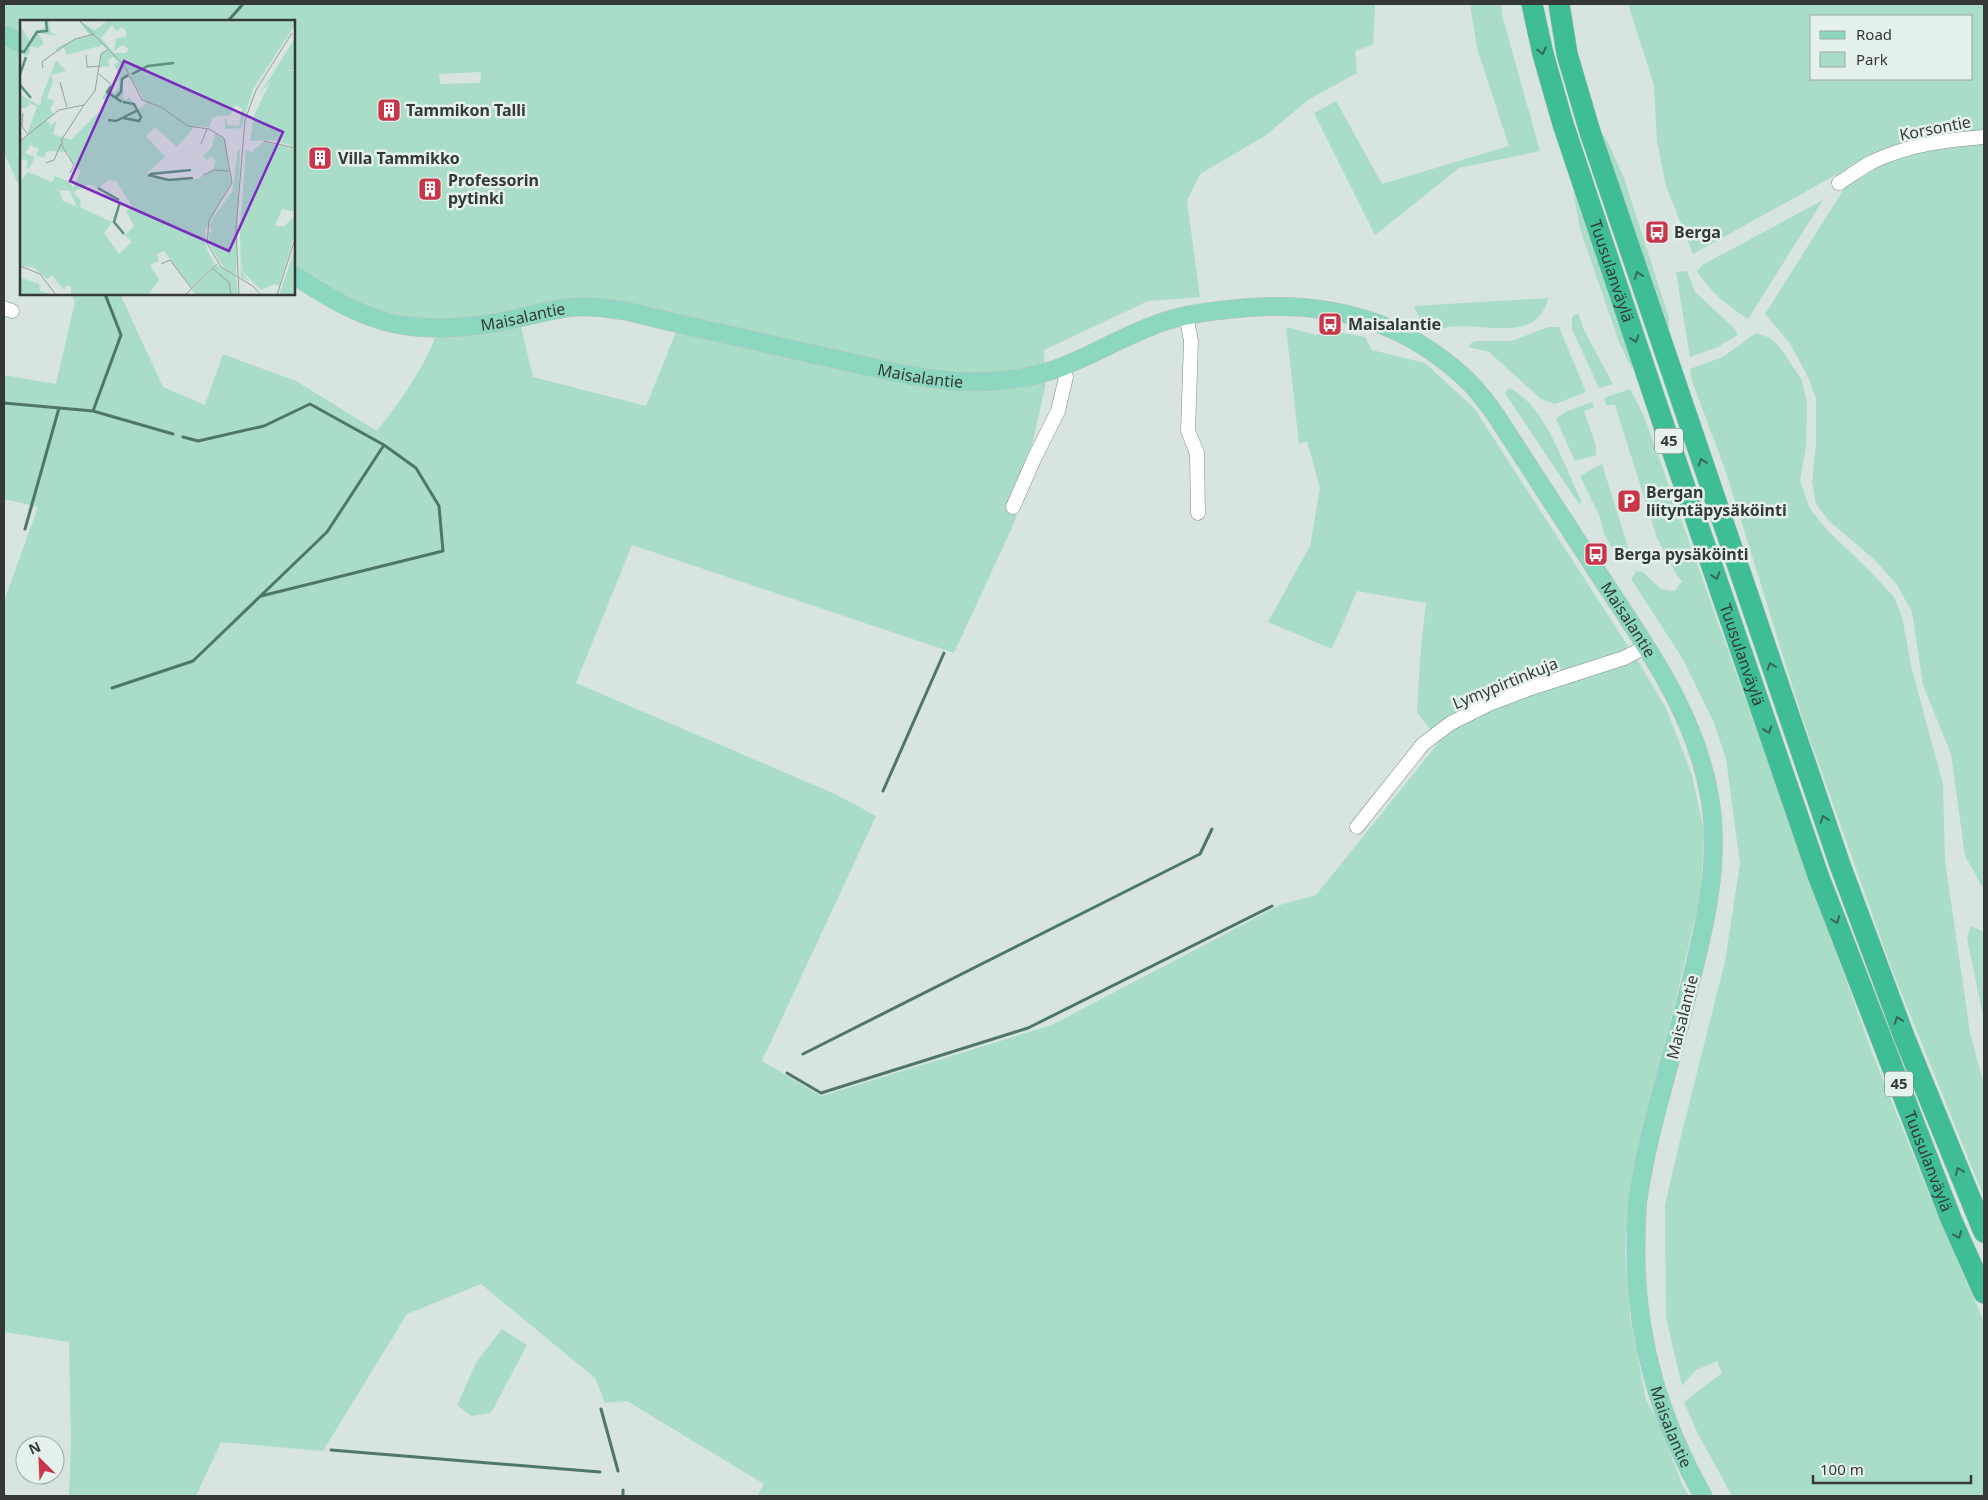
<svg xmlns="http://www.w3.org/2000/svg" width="1988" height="1500" font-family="'Noto Sans',sans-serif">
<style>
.green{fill:#aaddc8;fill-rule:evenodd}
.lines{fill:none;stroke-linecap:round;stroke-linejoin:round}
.stream{stroke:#4f7768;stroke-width:3}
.minor-casing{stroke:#808c87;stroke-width:15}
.major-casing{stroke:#bec0bf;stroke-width:19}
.highway-casing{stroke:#bec0bf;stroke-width:22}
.minor{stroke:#fff;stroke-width:14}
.major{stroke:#8cd7c0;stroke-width:18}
.highway{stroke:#3fbd96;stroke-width:21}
.oneway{stroke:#386758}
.labels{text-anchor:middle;stroke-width:5;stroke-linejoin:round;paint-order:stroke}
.shield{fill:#e5f2ec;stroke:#69706d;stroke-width:1}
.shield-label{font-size:15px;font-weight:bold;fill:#343937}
.poi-label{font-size:16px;font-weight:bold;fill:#343937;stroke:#e5f2ec;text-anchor:start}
.street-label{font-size:16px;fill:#343937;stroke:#e5f2ec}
.inset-river{fill:none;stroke:#5b927d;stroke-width:2.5}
.inset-road{fill:none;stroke:#96a09c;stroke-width:1}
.view{fill:#7b2cbf;fill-opacity:0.15;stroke:#7b2cbf;stroke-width:2.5}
.inset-edge{fill:none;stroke:#343937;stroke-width:2.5}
</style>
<rect width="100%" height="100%" fill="#d7e4df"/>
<!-- green -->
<path class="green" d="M 4,4 L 1375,4 L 1373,45 L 1355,51 L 1357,73 L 1308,100 L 1265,136 L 1200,174 L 1187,201 L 1200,297 L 1148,301 L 1044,350 L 1045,387 L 1015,521 L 954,653 L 632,545 L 576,683 L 835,794 L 876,816 L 762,1061 L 821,1096 L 1052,1025 L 1280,905 L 1316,895 L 1440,741 L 1417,713 L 1420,658 L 1426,603 L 1357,591 L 1332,649 L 1268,622 L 1310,546 L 1320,488 L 1307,441 L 1299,444 L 1286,327 L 1316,335 L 1333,331 L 1365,337 L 1372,350 L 1425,363 L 1474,408 L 1639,663 L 1666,708 L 1692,775 L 1704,831 L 1701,895 L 1635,1166 L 1625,1248 L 1630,1316 L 1646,1400 L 1655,1415 L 1683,1486 L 1689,1496 L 757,1496 L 764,1484 L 627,1401 L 605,1403 L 595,1378 L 481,1284 L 407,1314 L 323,1451 L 221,1442 L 196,1496 L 69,1496 L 71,1439 L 69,1342 L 4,1332 L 4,601 L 38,507 L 4,499 L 4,375 L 56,384 L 75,302 L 71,294 L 120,294 L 163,387 L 205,405 L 223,354 L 296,381 L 377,431 C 400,401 422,372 436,336 L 294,281 L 294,21 L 21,21 L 21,190 L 4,153 ZM 481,72 L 480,83 L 440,84 L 439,74 ZM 595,315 L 632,321 L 676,332 L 646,406 L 533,377 L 521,327 L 571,316 Z
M 1470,4 L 1501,4 L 1502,15 L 1540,151 L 1459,168 L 1375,235 L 1314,113 L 1336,101 L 1382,184 L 1509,146 L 1477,48 Z
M 1628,4 L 1984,4 L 1984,134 L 1922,137 L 1859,162 L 1693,254 L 1666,186 L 1657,141 L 1654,85 ZM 1812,16 L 1972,16 L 1972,79 L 1812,79 Z
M 1603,136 L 1605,136 L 1624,178 L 1669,318 L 1669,332 Z
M 1984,144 L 1984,890 L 1965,856 L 1951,754 L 1923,685 L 1912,612 L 1897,585 L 1875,560 L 1829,521 L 1816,504 L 1812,482 L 1816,444 L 1816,398 L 1808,377 L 1789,342 L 1765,314 L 1844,189 L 1864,173 L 1906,154 Z
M 1574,196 L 1575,196 L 1633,368 L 1631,367 L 1619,342 L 1580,229 Z
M 1823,200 L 1748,319 C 1728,306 1709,291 1697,271 L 1704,264 Z
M 1687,271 L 1695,292 L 1733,327 L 1738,335 L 1716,348 L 1690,357 L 1676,272 Z
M 1548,298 C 1538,345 1482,322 1450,327 C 1446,327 1440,330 1436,331 L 1421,321 L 1414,306 Z
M 1578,313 L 1584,330 L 1613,384 L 1599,388 L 1572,329 L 1572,317 Z
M 1548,327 L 1559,327 L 1586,392 L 1555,404 L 1541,399 L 1489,352 L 1469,347 L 1471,343 L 1476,341 L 1512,341 Z
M 1756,333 L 1770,338 L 1779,346 L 1802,380 L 1807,403 L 1806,447 L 1800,481 L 1810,509 L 1828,531 L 1869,570 L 1894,597 L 1902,617 L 1912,670 L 1943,784 L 1945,860 L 1970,1033 L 1984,1085 L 1984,1197 L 1892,970 L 1802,717 L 1726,472 L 1692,381 L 1690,369 L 1723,357 Z
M 1509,388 C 1546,405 1564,467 1582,502 L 1579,504 L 1505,393 Z
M 1630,389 L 1644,416 L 1873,1055 L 1931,1199 L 1984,1322 L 1984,1496 L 1732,1496 L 1698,1434 L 1684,1402 L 1722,1373 L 1717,1361 L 1696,1370 L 1682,1386 L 1666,1318 L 1665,1205 L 1679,1144 L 1725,961 L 1740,864 L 1726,759 L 1714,723 L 1683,659 L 1631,579 L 1636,571 L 1643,572 L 1661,589 L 1675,591 L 1682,581 L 1678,577 L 1657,538 L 1615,405 L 1606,405 L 1604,398 Z
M 1592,402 L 1594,407 L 1584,411 L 1596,446 L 1596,455 L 1575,461 L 1556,419 L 1565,412 Z
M 1602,464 L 1628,547 L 1628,557 L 1621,563 L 1604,534 L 1600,517 L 1580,476 Z
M 1971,926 L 1984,932 L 1984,1021 L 1967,938 Z
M 502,1329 L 527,1345 L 491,1413 L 471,1416 L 457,1405 L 477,1361 Z"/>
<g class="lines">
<!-- stream -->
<path class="stream" d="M 228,21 L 243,4
M 4,403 L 93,411 L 173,434
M 93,411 L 121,335 L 105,294
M 183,437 L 198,441 L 264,426 L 310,404 L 384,445 L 416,468 L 439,506 L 443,551 L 261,596
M 25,529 L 59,408
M 112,688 L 193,661 L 327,532 L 384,445
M 883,791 L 944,653
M 803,1054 L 1200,854 L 1212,829
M 787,1073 L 821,1093 L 1028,1028 L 1272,906
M 601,1409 L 618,1471
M 331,1450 L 600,1472
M 623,1490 L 623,1496"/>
<!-- minor casing -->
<g class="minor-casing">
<path id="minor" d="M 1839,183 C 1850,176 1861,168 1872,162 C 1907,145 1946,140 1984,137
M 4,308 L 12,311
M 1186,315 L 1191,341 L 1188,431 L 1197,453 L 1198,513
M 1013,507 L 1034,459 L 1058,411 L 1066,377 L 1062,367
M 1357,827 L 1423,744 L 1451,723 L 1489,704 L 1531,688 L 1624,658 L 1647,646"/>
</g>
<!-- major casing -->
<g class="major-casing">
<g id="major">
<path d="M 4,35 L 21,43"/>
<path id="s1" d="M 294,275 C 319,292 345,308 374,318 C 412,332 456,329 495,323 C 522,318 549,309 577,307 C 594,306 610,309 626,311 C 690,327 753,340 817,355 C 868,366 920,381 972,382 C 1001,382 1031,378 1059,368 C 1091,356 1120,338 1152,326 C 1181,314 1211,311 1243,308 C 1331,300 1408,321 1472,385 C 1480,394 1488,404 1495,414 C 1530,468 1565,522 1600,576 C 1646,646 1696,714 1710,799 C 1721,868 1703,934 1686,1000 C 1670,1066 1648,1132 1638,1199 C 1636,1218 1636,1238 1636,1257 C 1637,1344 1661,1421 1703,1496"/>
</g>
</g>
<!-- highway casing -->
<g class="highway-casing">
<g id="highway">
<path id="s2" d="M 1532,4 L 1543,54 L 1563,124 L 1668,438 L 1818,875 L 1951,1219 L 1984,1293"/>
<path d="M 1559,4 L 1567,54 L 1590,132 L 1840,865 L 1905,1039 L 1984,1232"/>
</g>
</g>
<!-- minor -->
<use href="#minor" class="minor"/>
<!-- major -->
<use href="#major" class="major"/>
<!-- highway -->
<use href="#highway" class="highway"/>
</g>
<!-- one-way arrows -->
<defs><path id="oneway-chevron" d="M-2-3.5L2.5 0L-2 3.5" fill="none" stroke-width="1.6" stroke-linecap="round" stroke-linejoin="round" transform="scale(1.25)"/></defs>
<g class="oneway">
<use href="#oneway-chevron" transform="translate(1542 51) rotate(76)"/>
<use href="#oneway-chevron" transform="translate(1638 275) rotate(-109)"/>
<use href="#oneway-chevron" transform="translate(1635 339) rotate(71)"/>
<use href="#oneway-chevron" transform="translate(1702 462) rotate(-109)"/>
<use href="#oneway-chevron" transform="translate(1716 576) rotate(71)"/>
<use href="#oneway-chevron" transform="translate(1771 666) rotate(-109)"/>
<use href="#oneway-chevron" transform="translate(1768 730) rotate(71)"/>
<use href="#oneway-chevron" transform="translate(1824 819) rotate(-109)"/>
<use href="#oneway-chevron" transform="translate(1836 920) rotate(69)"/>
<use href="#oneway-chevron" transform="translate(1898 1020) rotate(-110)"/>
<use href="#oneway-chevron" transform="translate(1959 1171) rotate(-112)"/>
<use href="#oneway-chevron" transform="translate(1958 1235) rotate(66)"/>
</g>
<!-- icons -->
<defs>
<g id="building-square" transform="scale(1.25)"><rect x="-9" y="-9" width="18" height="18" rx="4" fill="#c73749" stroke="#e5f2ec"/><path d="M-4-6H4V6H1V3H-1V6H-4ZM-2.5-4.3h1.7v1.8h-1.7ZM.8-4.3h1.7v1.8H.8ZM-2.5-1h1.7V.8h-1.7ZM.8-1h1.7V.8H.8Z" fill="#fff"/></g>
<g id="bus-square" transform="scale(1.25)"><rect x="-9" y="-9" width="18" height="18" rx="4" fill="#c73749" stroke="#e5f2ec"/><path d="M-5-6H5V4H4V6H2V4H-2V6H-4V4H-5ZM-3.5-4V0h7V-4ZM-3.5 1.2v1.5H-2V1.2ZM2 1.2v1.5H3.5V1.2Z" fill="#fff"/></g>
<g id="parking-square" transform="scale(1.25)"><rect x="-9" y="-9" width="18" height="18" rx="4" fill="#c73749" stroke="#e5f2ec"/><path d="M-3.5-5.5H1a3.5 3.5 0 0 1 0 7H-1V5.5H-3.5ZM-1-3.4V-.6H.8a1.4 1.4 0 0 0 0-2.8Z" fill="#fff"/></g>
</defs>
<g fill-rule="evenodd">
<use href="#building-square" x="389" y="110"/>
<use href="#building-square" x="320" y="158"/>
<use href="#building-square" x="430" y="189"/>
<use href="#bus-square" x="1657" y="232"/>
<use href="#bus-square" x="1330" y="324"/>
<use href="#parking-square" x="1629" y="501"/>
<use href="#bus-square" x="1596" y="554"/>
</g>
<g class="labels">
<!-- shield labels -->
<g class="shield">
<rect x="1655" y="428.5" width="28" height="25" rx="4"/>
<rect x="1885" y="1071.5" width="28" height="25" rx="4"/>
</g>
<g class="shield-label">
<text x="1669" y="446">45</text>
<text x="1899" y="1089">45</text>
</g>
<!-- poi labels -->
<g class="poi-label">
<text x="406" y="116">Tammikon Talli</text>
<text x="338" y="164">Villa Tammikko</text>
<text x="448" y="186">Professorin<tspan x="448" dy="18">pytinki</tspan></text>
<text x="1674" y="238">Berga</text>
<text x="1348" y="330">Maisalantie</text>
<text x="1646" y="498">Bergan<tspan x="1646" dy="18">liityntäpysäköinti</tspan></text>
<text x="1614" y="560">Berga pysäköinti</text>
</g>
<!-- street labels -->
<g class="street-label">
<text transform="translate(1935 128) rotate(-11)" y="6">Korsontie</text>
<text dy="6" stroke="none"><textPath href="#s2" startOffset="279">Tuusulanväylä</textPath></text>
<text dy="6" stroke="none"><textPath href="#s1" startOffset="242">Maisalantie</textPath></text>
<text dy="6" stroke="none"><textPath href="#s1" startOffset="648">Maisalantie</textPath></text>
<text dy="6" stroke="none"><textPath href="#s1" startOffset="1516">Maisalantie</textPath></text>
<text dy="6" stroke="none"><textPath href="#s2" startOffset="684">Tuusulanväylä</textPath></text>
<text transform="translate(1505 683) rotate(-22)" y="6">Lymypirtinkuja</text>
<text transform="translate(1682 1017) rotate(-76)" y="6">Maisalantie</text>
<text dy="6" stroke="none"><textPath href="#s2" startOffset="1224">Tuusulanväylä</textPath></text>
<text dy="6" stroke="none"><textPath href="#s1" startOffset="2356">Maisalantie</textPath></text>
</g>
</g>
<!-- overview -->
<g transform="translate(20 20)">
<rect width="275" height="275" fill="#d7e4df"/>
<path d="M 24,0 L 28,0 L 31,13 L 39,16 L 18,13 L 24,24 L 17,28 L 9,26 L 10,33 L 6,36 L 0,32 L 0,5 L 10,22 L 15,11 L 25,8 ZM 58,0 L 75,10 L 88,0 L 275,0 L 275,5 L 233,69 L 221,108 L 205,109 L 205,97 L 208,105 L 219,106 L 222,89 L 216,85 L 210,95 L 193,97 L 189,107 L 175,106 L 157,127 L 135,107 L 126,116 L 145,137 L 127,153 L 130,158 L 151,160 L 177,159 L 192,151 L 196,140 L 191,136 L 187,140 L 183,136 L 192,127 L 195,113 L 205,120 L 211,163 L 185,211 L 187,229 L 195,245 L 172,268 L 144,231 L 137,234 L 139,241 L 130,245 L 139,260 L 128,275 L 51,275 L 51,267 L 46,265 L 44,270 L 32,255 L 27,259 L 13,247 L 0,246 L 0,162 L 8,152 L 32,162 L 35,156 L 50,162 L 53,168 L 61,151 L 53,145 L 48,132 L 27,131 L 24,138 L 16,135 L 19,129 L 10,125 L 5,133 L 15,137 L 9,149 L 6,147 L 8,141 L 2,139 L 0,144 L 0,119 L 9,116 L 8,111 L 17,87 L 10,83 L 6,88 L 0,88 L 0,74 L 18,85 L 21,84 L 21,78 L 36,41 L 37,41 L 46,51 L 31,55 L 33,61 L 27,78 L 34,81 L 30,90 L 34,94 L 26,100 L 31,105 L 37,100 L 33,114 L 51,120 L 88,83 L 82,77 L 88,69 L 94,73 L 99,68 L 98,53 L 94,45 L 98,42 L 93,37 L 88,40 L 90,46 L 80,47 L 81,34 L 87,30 L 83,25 L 47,35 L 44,27 L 37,32 L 35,29 L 54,19 L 70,16 ZM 92,5 L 97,11 L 102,7 L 106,11 L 106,16 L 96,19 L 94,31 L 102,25 L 109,29 L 106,33 L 94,33 L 81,18 ZM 103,58 L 111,58 L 126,83 L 122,87 L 118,89 L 109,77 L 106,80 L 103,77 ZM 89,160 L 96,161 L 112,186 L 106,191 L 114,206 L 105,215 L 112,222 L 99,234 L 84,213 L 92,202 L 60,187 L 61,181 L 53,172 L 70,164 L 78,168 ZM 39,170 L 50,171 L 57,187 L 43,181 ZM 275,18 L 275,50 L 263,50 L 275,51 L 275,127 L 252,120 L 230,121 L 234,96 L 251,60 L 238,77 ZM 244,122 L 275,129 L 275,192 L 262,189 L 255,206 L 264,206 L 275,196 L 275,214 L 259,266 L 255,264 L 241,270 L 223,252 L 221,234 L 222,252 L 229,261 L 221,257 L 220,210 L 226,130 L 234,133 L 234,129 ZM 218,130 L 220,130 L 216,255 L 204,248 L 190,226 L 188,213 L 192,212 L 190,205 L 194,196 L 212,172 ZM 275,226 L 275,275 L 259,275 L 272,238 ZM 197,245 L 216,257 L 218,275 L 176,275 L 172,270 ZM 0,254 L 2,258 L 19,264 L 20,271 L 35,275 L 0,275 Z" fill="#aaddc8" fill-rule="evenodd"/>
<path class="inset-river" d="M 0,31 L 4,32 L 17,12 L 27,11 L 26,0M 0,54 L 6,37M 112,54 L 128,46 L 154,43M 0,65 L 11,78M 91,66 L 87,72 L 102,82M 96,77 L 101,72 L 102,59 L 108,55M 103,82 L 114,84 L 121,97 L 119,101 L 103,98M 88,100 L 96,101 L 118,90M 130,154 L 171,150M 128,155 L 149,160 L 173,158M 78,168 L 99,180M 100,182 L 94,202 L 104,214"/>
<path class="inset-road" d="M 59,0 L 104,45 L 122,80 L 141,87 L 168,106 L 189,109 L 204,118 L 212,163 L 189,200 L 187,223 L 201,247 L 233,266 L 241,275M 66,35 L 67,47 L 81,46M 23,48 L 22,42 L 41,28 L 55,19 L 74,14M 79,54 L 93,66M 40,62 L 47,87M 3,93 L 2,106 L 8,115M 0,121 L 39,90 L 64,85 L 75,71 L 81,34 L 87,30M 244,121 L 275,128M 181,124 L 187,109M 26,143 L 34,140 L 41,124M 50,153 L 54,145 L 42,126 L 42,119 L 64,85M 183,155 L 194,150 L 209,151M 141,244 L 150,240 L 172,269M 0,246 L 20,254 L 36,275M 192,248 L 209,262 L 211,275M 165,275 L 197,244M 219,275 L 216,208 L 225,100 L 236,70 L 272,13M 257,275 L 275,219"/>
<path class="view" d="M 104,41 L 263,112 L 209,231 L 50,161 Z"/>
<rect width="275" height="275" class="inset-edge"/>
</g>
<!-- border -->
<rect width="1988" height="1500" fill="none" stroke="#343937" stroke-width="10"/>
<!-- legend -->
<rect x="1810" y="15" width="162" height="65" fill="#e5f2ec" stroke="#9ea8a4"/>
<rect x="1820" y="31" width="25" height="8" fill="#8cd7c0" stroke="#9ea8a4"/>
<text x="1856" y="40" font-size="15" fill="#343937">Road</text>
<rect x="1820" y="52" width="25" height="15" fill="#aaddc8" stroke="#9ea8a4"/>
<text x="1856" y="65" font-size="15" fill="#343937">Park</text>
<!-- north arrow -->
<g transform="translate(40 1460) rotate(336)"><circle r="24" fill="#e5f2ec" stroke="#9ea8a4"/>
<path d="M0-4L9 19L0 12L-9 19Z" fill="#c73749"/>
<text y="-8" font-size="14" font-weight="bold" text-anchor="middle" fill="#343937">N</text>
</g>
<!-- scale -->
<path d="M1813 1475v8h158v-8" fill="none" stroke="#343937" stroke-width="2.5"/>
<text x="1820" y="1475" font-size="15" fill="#343937" stroke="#e5f2ec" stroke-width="4" paint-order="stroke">100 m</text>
</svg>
